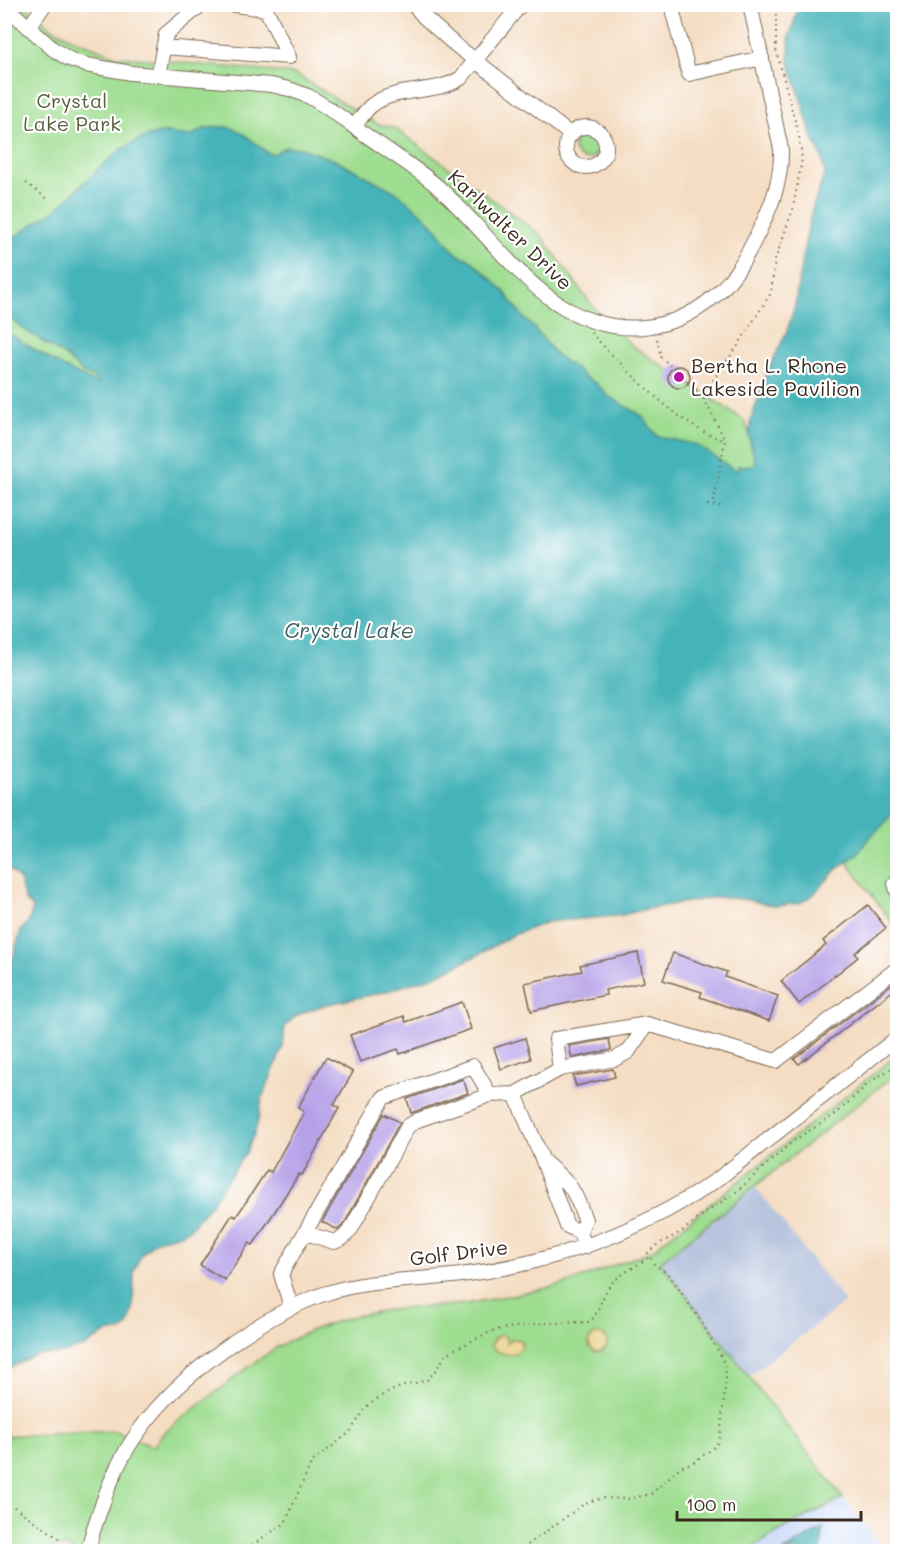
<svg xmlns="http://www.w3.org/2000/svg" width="902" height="1556" font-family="Mali,sans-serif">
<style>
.built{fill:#ccdbf9}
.industrial{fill:#b8c5de}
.green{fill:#9fdd91;stroke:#6d8458;stroke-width:1.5}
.sand{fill:#eeda9e;stroke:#94825e;stroke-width:1.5}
.water{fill:#44b4ba;stroke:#406f6c;stroke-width:1.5}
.building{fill:#b6a1e8}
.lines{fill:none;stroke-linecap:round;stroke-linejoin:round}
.minor-casing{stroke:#7c6957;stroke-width:16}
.path{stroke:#7c6957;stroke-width:2;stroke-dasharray:1.5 4.5;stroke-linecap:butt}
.minor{stroke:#fff;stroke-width:14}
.poi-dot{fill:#b5179e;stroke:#fff;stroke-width:2}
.labels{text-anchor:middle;stroke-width:4.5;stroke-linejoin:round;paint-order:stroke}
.park-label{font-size:20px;fill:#596040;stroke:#fff}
.street-label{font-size:20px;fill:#3b2a1e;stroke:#fff}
.poi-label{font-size:20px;fill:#3b2a1e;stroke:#fff;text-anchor:start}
.water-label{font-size:21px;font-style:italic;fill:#3f615c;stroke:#fff}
</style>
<rect width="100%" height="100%" fill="#fff"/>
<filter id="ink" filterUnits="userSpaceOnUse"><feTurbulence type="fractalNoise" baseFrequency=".0167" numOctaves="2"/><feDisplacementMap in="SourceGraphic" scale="12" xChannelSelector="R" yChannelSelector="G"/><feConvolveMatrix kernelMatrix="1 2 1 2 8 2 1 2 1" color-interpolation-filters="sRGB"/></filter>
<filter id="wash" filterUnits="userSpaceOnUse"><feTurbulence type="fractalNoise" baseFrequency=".008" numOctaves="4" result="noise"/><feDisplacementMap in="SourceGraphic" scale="24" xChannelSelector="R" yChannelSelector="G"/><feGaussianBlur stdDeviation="1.35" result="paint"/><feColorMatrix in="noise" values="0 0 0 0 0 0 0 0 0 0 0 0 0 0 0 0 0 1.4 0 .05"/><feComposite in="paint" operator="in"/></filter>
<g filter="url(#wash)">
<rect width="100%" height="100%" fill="#f4ddc2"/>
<!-- built -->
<path class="built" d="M 843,1498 L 885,1551 L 747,1552 L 786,1527 Z"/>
<!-- industrial -->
<path class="industrial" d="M 755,1187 L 845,1302 L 749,1376 L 660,1262 Z"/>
<!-- green -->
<path class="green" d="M 5,5 L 23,5 L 52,28 L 75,40 L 116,56 L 295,74 L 377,124 L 394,128 L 540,234 L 590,303 L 632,346 L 744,420 L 764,473 L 736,481 L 119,386 L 5,544 Z
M574 147a12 12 0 1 1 24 0a12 12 0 1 1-24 0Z
M 897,807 L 897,929 L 847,862 C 857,854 863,846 871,836 C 879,826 889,818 897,807 Z
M 897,1055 L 897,1073 L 660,1262 L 843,1498 L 786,1527 L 747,1551 L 75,1552 L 67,1547 L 5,1551 L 4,1436 L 116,1431 L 153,1447 L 164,1432 L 246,1369 L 277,1347 L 312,1330 L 350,1317 L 388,1310 L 466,1304 L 548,1288 L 574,1281 L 651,1251 Z"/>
<!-- sand -->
<path class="sand" d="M589 1343a9 9 0 1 1 18 0a9 9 0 1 1-18 0Z
M 500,1335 L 505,1337 L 507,1343 L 512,1339 L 520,1340 L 522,1346 C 515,1360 501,1355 491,1346 L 493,1340 Z"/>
<!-- water -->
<path class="water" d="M 799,5 L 897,5 L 897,807 L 882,826 L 872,835 L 857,854 L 838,868 L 813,895 L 800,903 L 776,906 L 742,899 L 717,897 L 652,908 L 617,916 L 547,922 L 511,936 L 480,954 L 433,977 L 380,993 L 324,1005 L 297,1015 L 285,1026 L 283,1047 L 263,1096 L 256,1129 L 247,1151 L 211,1204 L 191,1228 L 181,1234 L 156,1240 L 141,1255 L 134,1271 L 133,1310 L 128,1326 L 121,1331 L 106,1333 L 84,1347 L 59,1354 L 37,1354 L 5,1370 L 5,984 L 21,930 L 29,921 L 33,908 L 25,900 L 19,879 L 4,864 L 5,331 L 61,366 L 95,383 L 99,383 L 89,375 L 84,374 L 65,356 L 23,329 L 5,314 C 4,301 2,266 4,255 C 10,232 39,223 55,210 C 88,183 116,140 161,133 C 170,131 178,137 187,136 C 194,136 198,131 204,129 C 239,121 243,135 268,153 L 274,154 L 285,147 L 302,148 L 340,162 L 398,193 L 426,217 L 440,233 L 450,247 L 459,255 L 471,260 L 503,290 L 524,318 L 535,329 L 556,355 L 579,371 L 584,377 L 596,383 L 608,396 L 641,415 L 657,436 L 697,445 L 736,471 L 738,466 L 753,465 L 755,462 L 749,437 L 750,423 L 767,373 L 787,331 L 795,305 L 801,264 L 811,213 L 825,173 L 822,158 L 811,134 L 789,61 L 789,38 Z
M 823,1528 L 821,1551 L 784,1551 Z"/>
<g id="blocks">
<!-- building -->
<path class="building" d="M668 377a11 11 0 1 1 22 0a11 11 0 1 1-22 0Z
M 868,905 L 886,928 L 855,953 L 858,957 L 799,1004 L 781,981 L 826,945 L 823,941 Z
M 638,953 L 644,982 L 605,990 L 606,995 L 531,1011 L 525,983 L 582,971 L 580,965 Z
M 673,953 L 727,972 L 725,977 L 778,996 L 769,1021 L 700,997 L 702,992 L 663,980 Z
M 892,984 L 895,989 L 799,1064 L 794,1059 Z
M 462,1002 L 471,1029 L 400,1054 L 398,1049 L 360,1062 L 350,1035 L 404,1016 L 406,1022 Z
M 525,1038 L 531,1059 L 501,1069 L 494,1048 Z
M 609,1039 L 611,1050 L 572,1058 L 569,1046 Z
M 326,1057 L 353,1072 L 334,1105 L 339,1108 L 302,1175 L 299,1174 L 253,1245 L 249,1243 L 225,1280 L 200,1265 L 232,1215 L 236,1217 L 267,1170 L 271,1172 L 304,1112 L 298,1108 Z
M 613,1069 L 615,1077 L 576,1086 L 573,1076 Z
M 463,1079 L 468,1093 L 411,1113 L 407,1099 Z
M 384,1114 L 400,1122 L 344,1224 L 338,1230 L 322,1222 Z"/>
</g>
</g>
<g filter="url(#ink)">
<use href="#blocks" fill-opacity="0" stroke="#7c6957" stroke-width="1.5"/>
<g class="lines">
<!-- minor casing -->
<g class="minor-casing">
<path id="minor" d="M 413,4 L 424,17 L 453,43 L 571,135
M 677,4 L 673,13 L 689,74 L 762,58
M 4,5 L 53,49 L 69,59 L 86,65 L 131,73 L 271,85 L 289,89 L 308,96 C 332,109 353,127 376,142 C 397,157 419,170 438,187 C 499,241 551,336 644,327 C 675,324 702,310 723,288 C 736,275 745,259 753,243 C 769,212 782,184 781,149 L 750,4
M 29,27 L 45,4
M 164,47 L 289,57 L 266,9 L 227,4
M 158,75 L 166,34 L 202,4
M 354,127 C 360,120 364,111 372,105 C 396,86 435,95 461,78 L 521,4
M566 147a20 20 0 1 1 40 0a20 20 0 1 1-40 0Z
M 898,879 L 895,884 L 898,893
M 560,1069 L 615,1059 L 628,1052 L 647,1024
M 515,1094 L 543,1161
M 580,1232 L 567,1226 L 543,1161 C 570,1184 574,1187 585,1220 L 580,1232 L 585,1247
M 306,1233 L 334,1242 L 343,1238 L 351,1229 L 408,1126 L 418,1120 L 490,1095
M 291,1307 L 281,1274 L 383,1098 L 473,1066 L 490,1095 L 515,1094 L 560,1069 L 556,1039 L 647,1024 L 776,1061 L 894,971 L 898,972
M 88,1552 C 90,1537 96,1522 101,1508 C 110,1481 122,1454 139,1431 C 178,1376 263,1314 327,1293 C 371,1279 416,1281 461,1275 C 554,1263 641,1232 718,1179 L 898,1037"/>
</g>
<!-- path -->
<path class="path" d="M 26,183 L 49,200
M 591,333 C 620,363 685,433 725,440
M 657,339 L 661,357 L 702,395 L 725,440 L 713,506
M 702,395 L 737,347 L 771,293 L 775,260 L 793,209 L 802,159 L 799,136 L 776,50 L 776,4
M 707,505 L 721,507
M 4,1500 L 63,1541
M 242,1552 L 285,1523 L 311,1463 L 350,1432 L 366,1407 L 381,1396 L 400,1387 L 427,1380 L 436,1370 L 445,1356 L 455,1349 L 494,1330 L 544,1323 L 590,1322 C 600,1311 601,1297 610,1285 C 617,1276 638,1265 648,1258
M 518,1552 L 581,1506 L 591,1501 L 604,1498 L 628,1499 L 651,1494 L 680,1467 L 694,1462 L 716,1446 L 720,1437 L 726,1378 L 725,1367 L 721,1356 L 697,1315 L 669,1275 L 654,1264 L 648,1253 L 655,1246 L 681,1232 L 705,1213 L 735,1193 L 793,1141 L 836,1114 L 869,1083 L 898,1064"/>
<!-- minor -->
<use href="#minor" class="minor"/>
</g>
</g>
<!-- markers -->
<circle class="poi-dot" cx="679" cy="377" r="6"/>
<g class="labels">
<!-- park labels -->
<g class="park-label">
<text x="72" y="108">Crystal<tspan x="72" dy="23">Lake Park</tspan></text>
</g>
<!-- street labels -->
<g class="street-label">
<text transform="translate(510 230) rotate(44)" y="7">Karlwalter Drive</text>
<text transform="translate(459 1253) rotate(-7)" y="7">Golf Drive</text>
</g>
<!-- poi labels -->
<g class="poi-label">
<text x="691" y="373">Bertha L. Rhone<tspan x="691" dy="23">Lakeside Pavilion</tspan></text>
</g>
<!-- water labels -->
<g class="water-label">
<text x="349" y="638">Crystal Lake</text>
</g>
</g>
<!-- margin -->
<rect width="902" height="1556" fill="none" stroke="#fff" stroke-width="24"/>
<!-- scale -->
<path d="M677 1511v9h184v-9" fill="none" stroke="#3b2a1e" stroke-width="3"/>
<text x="686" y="1511" font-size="18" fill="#3b2a1e" stroke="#ffffff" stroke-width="4.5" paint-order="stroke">100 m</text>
</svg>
